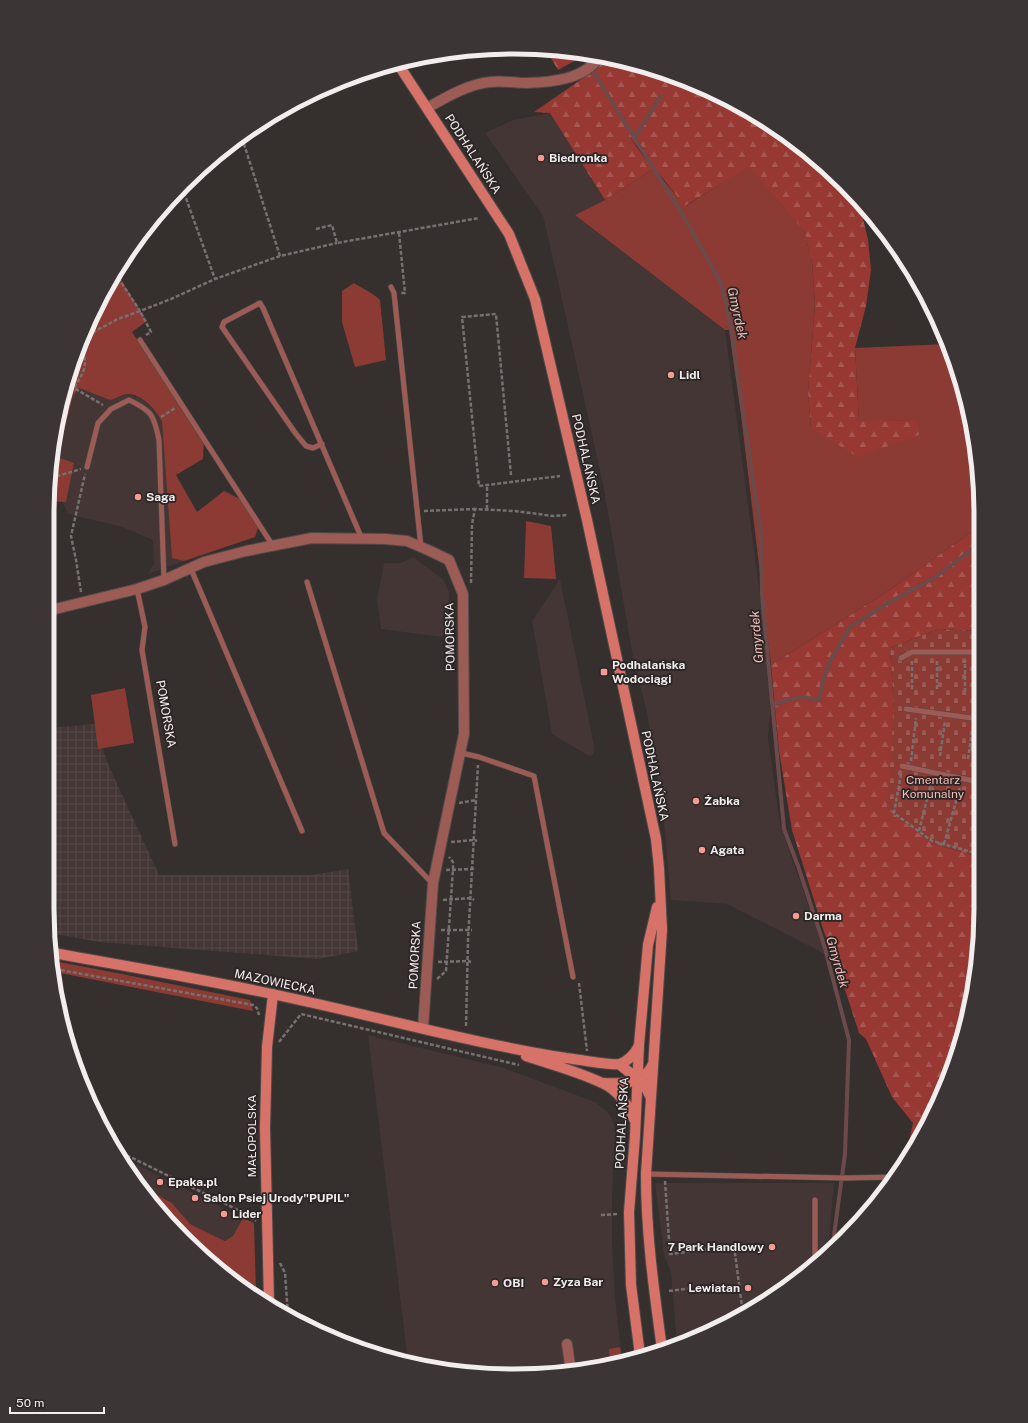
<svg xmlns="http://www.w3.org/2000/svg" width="1028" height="1423" font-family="'Public Sans',sans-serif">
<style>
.built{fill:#433634}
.industrial{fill:url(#industrial-grid)}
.green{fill:#8b3b34}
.forest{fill:url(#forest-firs)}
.cemetery{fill:url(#cemetery-stones)}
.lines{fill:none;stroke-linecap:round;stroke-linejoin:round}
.stream{stroke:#6d4a4a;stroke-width:4}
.lane-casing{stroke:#504a49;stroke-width:6}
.street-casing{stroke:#504a49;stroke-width:12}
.secondary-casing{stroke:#504a49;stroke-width:12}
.path{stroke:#767170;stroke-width:2.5;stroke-dasharray:4 2;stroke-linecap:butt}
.lane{stroke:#9c5c55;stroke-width:5}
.street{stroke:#9c5c55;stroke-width:10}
.secondary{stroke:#d77268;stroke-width:10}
.poi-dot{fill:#f59c92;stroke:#2b2525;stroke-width:1.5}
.labels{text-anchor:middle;stroke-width:3.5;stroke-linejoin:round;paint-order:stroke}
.street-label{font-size:12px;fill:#f3eeee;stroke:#2b2525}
.poi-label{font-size:12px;font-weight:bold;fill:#f3eeee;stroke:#2b2525;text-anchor:start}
.park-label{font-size:12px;fill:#f3bdb6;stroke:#2b2525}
.water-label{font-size:13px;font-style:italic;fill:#f2bcb5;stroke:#2b2525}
.rim{fill:none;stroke:#f3eeee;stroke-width:5}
</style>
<defs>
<pattern id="industrial-grid" width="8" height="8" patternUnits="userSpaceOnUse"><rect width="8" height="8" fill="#433634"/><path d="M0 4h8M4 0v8" fill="none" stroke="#554a48"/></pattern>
<pattern id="forest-firs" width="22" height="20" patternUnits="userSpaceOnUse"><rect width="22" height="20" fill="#973832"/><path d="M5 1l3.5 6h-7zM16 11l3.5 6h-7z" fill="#a65550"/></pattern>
<pattern id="cemetery-stones" width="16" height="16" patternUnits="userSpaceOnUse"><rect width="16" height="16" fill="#8b3b34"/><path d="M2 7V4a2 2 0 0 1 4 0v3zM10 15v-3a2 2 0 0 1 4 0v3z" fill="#9c5852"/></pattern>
</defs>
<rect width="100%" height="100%" fill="#352f2e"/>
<!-- built -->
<path class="built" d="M 550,113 L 605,200 L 575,215 L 725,330 L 768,656 L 772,689 L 768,738 L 780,824 L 825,954 L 727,904 L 671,900 L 670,893 L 665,831 L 656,765 L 647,713 L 633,657 L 603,484 L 553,259 L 543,216 L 485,133 L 513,120 Z
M 79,388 L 110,400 L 128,394 L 141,398 L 158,413 L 163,421 L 172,557 L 184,561 L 148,574 L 154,564 L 153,540 L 122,527 L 68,514 L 61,498 L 53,459 L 73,396 Z
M 413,557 L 444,580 L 449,592 L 448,629 L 442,637 L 381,629 L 377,600 L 384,563 L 401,563 Z
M 560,579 L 595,750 L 591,757 L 552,734 L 532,621 Z
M 368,1035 L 504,1068 L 595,1102 L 608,1112 L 613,1121 L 615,1132 L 612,1195 L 612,1243 L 615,1298 L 622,1359 L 575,1372 L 453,1372 L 408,1362 Z
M 118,1155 L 243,1218 L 233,1237 L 226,1241 L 190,1224 L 172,1203 L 142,1187 L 126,1168 Z
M 655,1183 L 834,1183 L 828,1253 L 822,1260 L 773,1297 L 693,1340 L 677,1345 L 671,1273 L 664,1254 Z"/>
<!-- industrial -->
<path class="industrial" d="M 95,724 L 108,764 L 159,875 L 312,875 L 348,869 L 358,951 L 318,959 L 99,942 L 50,933 L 47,909 L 47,728 Z"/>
<!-- green -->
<path class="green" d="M 749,166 L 804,231 L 812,262 L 815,304 L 808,392 L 811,428 L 917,420 L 859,422 L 855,348 L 948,344 L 956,364 L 977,453 L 977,528 L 888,591 L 771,665 L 741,415 L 729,330 L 725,330 L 575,215 L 605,200 L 653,169 L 686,206 Z
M 116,272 L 147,321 L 132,332 L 204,438 L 203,459 L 176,475 L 197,512 L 224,491 L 242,500 L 259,525 L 255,537 L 184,561 L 172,558 L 162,421 C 156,410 142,394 128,394 C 123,394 115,399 110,400 L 79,388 L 73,396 L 57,457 L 74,463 L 66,502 L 48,501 L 56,423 L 70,375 L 80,365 C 79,360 78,354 78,350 C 79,335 107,285 116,272 Z
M 354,283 C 363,289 372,292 380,300 L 386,360 L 355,367 L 342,322 L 342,291 Z
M 526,521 L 551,526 L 556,579 L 524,578 Z
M 125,688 L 134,743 L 98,749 L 91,695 Z
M 54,961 L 122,974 L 250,1000 L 253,1011 L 55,972 Z
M 142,1187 L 172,1203 L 190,1224 L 225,1241 L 233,1236 L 243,1218 L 254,1223 L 256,1293 L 206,1260 Z
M 620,1347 L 622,1359 L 610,1363 L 609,1349 Z"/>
<!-- forest -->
<path class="forest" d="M 545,48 L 585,55 L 558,70 Z
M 602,58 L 635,63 L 721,95 L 798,144 L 858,199 L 868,239 L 871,270 L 866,306 L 855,348 L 859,421 L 917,420 L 919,435 L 858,457 L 811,428 L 808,392 L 815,304 L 812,262 L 804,231 L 749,167 L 685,206 L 627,134 L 653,169 L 605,200 L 550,113 L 534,112 L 586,76 Z
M 977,528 L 978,631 L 938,629 L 890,648 L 894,709 L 931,843 L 979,857 L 980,939 L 965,1030 L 933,1116 L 905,1160 L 913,1123 L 892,1097 L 866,1039 L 859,1033 L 838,968 L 824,932 L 792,830 L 779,751 L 771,665 L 888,591 Z"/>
<!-- cemetery -->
<path class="cemetery" d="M 938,629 L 978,631 L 979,857 L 931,843 L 887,809 L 894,709 L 890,648 Z"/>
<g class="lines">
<!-- stream -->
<path class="stream" d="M 582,54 L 684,217 L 721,283 L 732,331 L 736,364 L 761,534 L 762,595 L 784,829 L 798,866 L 824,945 L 849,1040 L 845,1154 L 832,1250
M 634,138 L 661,96
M 773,705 L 787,700 L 803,697 L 819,700 L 823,681 L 831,659 L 850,627 L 886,604 L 934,578 L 978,545"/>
<!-- lane casing -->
<g class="lane-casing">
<path id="lane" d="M 391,287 L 394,293 L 421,547
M 140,340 L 273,546
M 322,444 L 313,448 L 306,446 L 296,434 L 222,327 L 224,322 L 260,303 L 263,308 L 362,539
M 87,467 L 98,423 L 111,409 L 129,400 C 152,411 154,415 159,440 L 164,580
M 191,569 L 302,831
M 307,582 L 384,833 L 432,883
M 137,589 L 145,627 L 142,650 L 175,844
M 901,658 L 912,652 L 978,652
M 906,709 L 979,719
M 461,753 L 479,757 L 534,776 L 573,977
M 902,766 L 979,782
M 646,1174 L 844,1178 L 895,1177
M 815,1200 L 815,1265"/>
</g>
<!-- street casing -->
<g class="street-casing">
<path id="street" d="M 427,108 C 445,98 468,84 490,82 C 502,80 514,83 527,83 C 551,82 584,80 599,57
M 47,611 L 137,589 L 164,580 L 204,562 L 246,551 L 312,538 L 385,539 L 407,541 L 428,550 L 449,560 L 463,594 L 464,734 L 433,883 L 423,1028
M 567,1344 L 571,1372"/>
</g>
<!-- secondary casing -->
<g class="secondary-casing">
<path id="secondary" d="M 398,64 L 509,234 L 535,299 L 587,520 L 656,839 L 659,868 L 662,930 L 646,1174 C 646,1234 654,1290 662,1349
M 53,953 C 137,968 221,982 304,1001 C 391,1020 477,1044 566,1058 C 577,1059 611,1066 620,1064 C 628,1061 636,1053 639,1045
M 526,1056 C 550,1064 580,1072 602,1083 C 616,1089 629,1105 634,1119
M 619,1064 L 644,1084 L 651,1098
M 603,1083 C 622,1084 644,1084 653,1064
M 269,1302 L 265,1128 L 267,1047 L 273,994
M 640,1355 L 631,1285 L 629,1212 L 635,1136 L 639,1045 L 648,945 L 657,907"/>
</g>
<!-- path -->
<path class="path" d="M 242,138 L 280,256 L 337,243
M 182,187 L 215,279
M 316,229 L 332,225 L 337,243 L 479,218
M 399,233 L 405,293 L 401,293
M 115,273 L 140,311 L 171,299 L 215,279 L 280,256
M 82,338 L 118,319 L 140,311 L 151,332 L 146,335
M 80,345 C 89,366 85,369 74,388 L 103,405
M 61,406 L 74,388
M 161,417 L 175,408
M 511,475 L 496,314 L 462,317 L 479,486 L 560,476
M 51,478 L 81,469
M 487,509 L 487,485
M 424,511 L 475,509
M 471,583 L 472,524 L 475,509 L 515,511 L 553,516 L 568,515
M 81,592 L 76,560 L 71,536 L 85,474
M 912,689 L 912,660
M 937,689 L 937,660
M 965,692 L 965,660
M 940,756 L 945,721
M 968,759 L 973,725
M 911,761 L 916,718
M 901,774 L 894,813 L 932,841 L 979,854
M 459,803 L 476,800
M 919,831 L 932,779
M 451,842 L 474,840 L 477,841
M 944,844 L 960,787
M 973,852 L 979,827
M 446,870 L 473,869 L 475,870
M 443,900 L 471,898 L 474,900
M 441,930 L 472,930
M 438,962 L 468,961 L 471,962
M 55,969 L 253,1005 L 257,1008 L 259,1015
M 437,979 L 446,971 L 453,869 L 453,862 L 449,857
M 579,983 L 587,1051
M 466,1026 L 468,940 L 478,765
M 279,1042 L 301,1014 L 519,1065
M 116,1150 L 238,1210 L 256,1221
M 665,1181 L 670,1254 L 734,1246 L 743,1314
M 601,1215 L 618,1214
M 280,1263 L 285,1273 L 288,1315
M 669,1291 L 692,1288"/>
<!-- lane -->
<use href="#lane" class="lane"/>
<!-- street -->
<use href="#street" class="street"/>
<!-- secondary -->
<use href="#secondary" class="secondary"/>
</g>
<!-- markers -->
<g class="poi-dot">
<circle cx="541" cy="158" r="4"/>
<circle cx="671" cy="375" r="4"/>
<circle cx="138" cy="497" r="4"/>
<rect x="600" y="668" width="8" height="8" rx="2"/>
<circle cx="696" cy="801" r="4"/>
<circle cx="702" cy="850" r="4"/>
<circle cx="796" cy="916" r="4"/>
<circle cx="160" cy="1182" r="4"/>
<circle cx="195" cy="1198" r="4"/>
<circle cx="224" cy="1214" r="4"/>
<circle cx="772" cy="1247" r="4"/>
<circle cx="545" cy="1282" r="4"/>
<circle cx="495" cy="1283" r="4"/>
<circle cx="748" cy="1288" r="4"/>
</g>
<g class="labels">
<!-- street labels -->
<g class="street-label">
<text transform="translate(473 154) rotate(57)" y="4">PODHALAŃSKA</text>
<text transform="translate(586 459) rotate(77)" y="4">PODHALAŃSKA</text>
<text transform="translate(450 637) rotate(-91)" y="4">POMORSKA</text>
<text transform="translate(166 714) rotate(80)" y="4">POMORSKA</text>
<text transform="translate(655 776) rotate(78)" y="4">PODHALAŃSKA</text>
<text transform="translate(415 955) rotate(-87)" y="4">POMORSKA</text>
<text transform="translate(275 982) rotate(12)" y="4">MAZOWIECKA</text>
<text transform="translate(622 1123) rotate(-87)" y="4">PODHALAŃSKA</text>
<text transform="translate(252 1136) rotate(-90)" y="4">MAŁOPOLSKA</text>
</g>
<!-- poi labels -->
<g class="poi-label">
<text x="549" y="162">Biedronka</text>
<text x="679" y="379">Lidl</text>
<text x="146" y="501">Saga</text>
<text x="612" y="669">Podhalańska<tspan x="612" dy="14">Wodociągi</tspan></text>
<text x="704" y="805">Żabka</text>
<text x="710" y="854">Agata</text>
<text x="804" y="920">Darma</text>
<text x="168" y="1186">Epaka.pl</text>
<text x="203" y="1202">Salon Psiej Urody"PUPIL"</text>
<text x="232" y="1218">Lider</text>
<text x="764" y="1251" text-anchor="end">7 Park Handlowy</text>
<text x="553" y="1286">Zyza Bar</text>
<text x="503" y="1287">OBI</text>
<text x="740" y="1292" text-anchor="end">Lewiatan</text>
</g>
<!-- park labels -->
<g class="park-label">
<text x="933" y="784">Cmentarz<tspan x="933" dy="14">Komunalny</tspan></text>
</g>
<!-- water labels -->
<g class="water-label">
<text transform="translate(738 313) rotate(78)" y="5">Gmyrdek</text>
<text transform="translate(756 637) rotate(-95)" y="5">Gmyrdek</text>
<text transform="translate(838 962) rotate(74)" y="5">Gmyrdek</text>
</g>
</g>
<!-- crop -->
<path d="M0 0H1028V1423H0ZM514 54H514A460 460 0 0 1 974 514V909A460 460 0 0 1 514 1369H514A460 460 0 0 1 54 909V514A460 460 0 0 1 514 54Z" fill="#3b3535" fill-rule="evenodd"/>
<path class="rim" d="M514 54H514A460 460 0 0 1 974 514V909A460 460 0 0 1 514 1369H514A460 460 0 0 1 54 909V514A460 460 0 0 1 514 54Z"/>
<!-- scale -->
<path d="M10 1407v6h94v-6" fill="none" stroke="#f3eeee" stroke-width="2"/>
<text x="16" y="1407" font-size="12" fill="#f3eeee" stroke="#2b2525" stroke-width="3" paint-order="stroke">50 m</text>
</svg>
